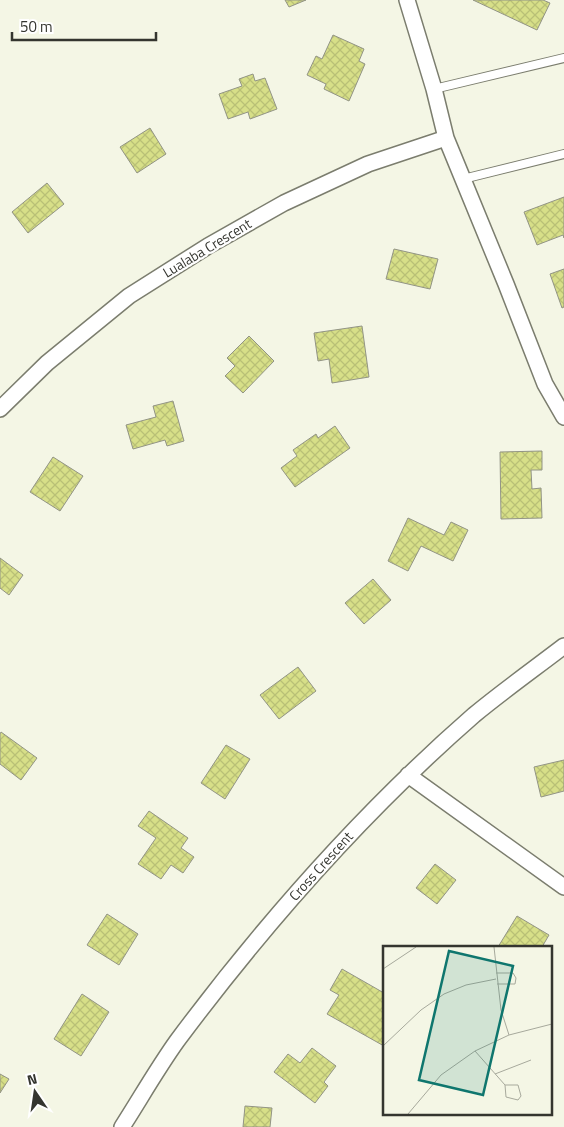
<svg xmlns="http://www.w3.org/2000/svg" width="564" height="1127" font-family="'Titillium Web',sans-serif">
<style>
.building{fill:url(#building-cross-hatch);stroke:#929485}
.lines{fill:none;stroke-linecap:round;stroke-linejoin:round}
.service-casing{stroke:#7b7d6e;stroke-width:10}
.minor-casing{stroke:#7b7d6e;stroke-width:18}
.service{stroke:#fff;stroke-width:8}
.minor{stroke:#fff;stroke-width:15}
.labels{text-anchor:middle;stroke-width:4.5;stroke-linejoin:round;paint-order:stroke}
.street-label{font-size:14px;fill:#34352f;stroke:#fff}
.inset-road{fill:none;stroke:#a7a99c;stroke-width:1}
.view{fill:#0f766e;fill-opacity:0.15;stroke:#0f766e;stroke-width:2.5}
.inset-edge{fill:none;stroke:#34352f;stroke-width:2.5}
</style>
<defs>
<pattern id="building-cross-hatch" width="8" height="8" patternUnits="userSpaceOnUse" patternTransform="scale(1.25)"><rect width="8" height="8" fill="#d7df88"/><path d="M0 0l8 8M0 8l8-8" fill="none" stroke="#b9c076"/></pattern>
</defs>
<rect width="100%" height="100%" fill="#f4f6e5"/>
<!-- building -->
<path class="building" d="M 285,0 L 306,0 L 289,7 Z
M 473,0 L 543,0 L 550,3 L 537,30 Z
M 333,35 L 364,49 L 359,61 L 365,64 L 349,101 L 324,89 L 326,84 L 307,75 L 316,56 L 322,59 Z
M 253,74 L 255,81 L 265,78 L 277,109 L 250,119 L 248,112 L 228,119 L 219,94 L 242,86 L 239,79 Z
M 150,128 L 166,154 L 137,173 L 120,147 Z
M 47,183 L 64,204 L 28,233 L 12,212 Z
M 564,197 L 564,238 L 563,235 L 537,245 L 524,212 Z
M 394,249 L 438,259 L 430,289 L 386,279 Z
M 564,269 L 564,307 L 562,308 L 550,274 Z
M 362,326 L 369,377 L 332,383 L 329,359 L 318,361 L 314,333 Z
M 249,336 L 274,361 L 243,393 L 225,376 L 235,366 L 227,358 Z
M 173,401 L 184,441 L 167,446 L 165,440 L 133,449 L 126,425 L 156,417 L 153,406 Z
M 335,426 L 350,448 L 295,487 L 281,468 L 297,456 L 293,450 L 316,434 L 318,438 Z
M 542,451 L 542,470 L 531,470 L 532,489 L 541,488 L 542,518 L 501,519 L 500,452 Z
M 53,457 L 83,476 L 60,511 L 30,492 Z
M 408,518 L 444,535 L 451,522 L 468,530 L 453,561 L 421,546 L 408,571 L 388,561 Z
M 0,558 L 23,575 L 9,595 L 0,588 Z
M 373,579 L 391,600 L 364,624 L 345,603 Z
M 298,667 L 316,691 L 279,719 L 260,695 Z
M 1,732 L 37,758 L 21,780 L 0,764 L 0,734 Z
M 226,745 L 250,759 L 225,799 L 201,783 Z
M 564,760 L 564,791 L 541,797 L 534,767 Z
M 149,811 L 188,838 L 181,848 L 194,857 L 183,873 L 171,865 L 161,879 L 138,864 L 156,838 L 138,826 Z
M 435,864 L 456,880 L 437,904 L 416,888 Z
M 107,914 L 138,934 L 119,965 L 87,945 Z
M 517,916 L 549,935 L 542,947 L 498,947 Z
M 342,969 L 384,993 L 384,1046 L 327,1014 L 339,995 L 330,990 Z
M 82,994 L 109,1012 L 81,1056 L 54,1039 Z
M 312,1048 L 336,1066 L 324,1082 L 328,1086 L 315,1103 L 274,1072 L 288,1054 L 300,1063 Z
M 0,1074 L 9,1079 L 0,1093 Z
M 245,1106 L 272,1108 L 270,1127 L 243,1127 Z"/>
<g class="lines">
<!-- service casing -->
<g class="service-casing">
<path id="service" d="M 434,89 L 564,58
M 463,179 L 564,154"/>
</g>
<!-- minor casing -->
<g class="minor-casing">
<path id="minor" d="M 407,0 L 434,89 L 446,138 L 506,284 L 545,384 L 564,417
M 0,409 L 47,363 L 129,296 L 208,246 L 284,203 L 368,164 L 446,138
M 408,775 L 564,887
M 122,1127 C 140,1099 157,1069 177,1041 C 265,923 363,812 474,715 C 503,691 534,669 564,646"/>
</g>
<!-- service -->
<use href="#service" class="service"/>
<!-- minor -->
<use href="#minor" class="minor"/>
</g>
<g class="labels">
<!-- street labels -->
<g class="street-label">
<text transform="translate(207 248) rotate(-31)" y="5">Lualaba Crescent</text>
<text transform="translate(321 866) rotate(-48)" y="5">Cross Crescent</text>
</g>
</g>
<!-- overview -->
<g transform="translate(383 946)">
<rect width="169" height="169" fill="#f4f6e5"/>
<path class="inset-road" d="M 111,1 L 118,64 L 126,89M 0,23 L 33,1M 113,27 L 130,27 L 133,32 L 132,38 L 114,38M 0,100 L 38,64 L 61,48 L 83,39 L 113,33M 92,105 L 122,139 L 123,151 L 135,154 L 138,150 L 135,139 L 122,139M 112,128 L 148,114M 25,168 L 58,129 L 92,105 L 126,89 L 169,78"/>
<path class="view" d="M 66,5 L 130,20 L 100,149 L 36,134 Z"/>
<rect width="169" height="169" class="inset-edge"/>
</g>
<!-- north arrow -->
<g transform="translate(35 1092) rotate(347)" stroke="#ffffff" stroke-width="4" paint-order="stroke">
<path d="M0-4L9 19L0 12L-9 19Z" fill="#34352f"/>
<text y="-8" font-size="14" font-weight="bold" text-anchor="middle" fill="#34352f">N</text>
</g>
<!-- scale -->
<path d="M12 32v8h144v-8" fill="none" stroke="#34352f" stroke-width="2.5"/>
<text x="20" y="32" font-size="15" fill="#34352f" stroke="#ffffff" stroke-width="4" paint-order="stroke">50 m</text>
</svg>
